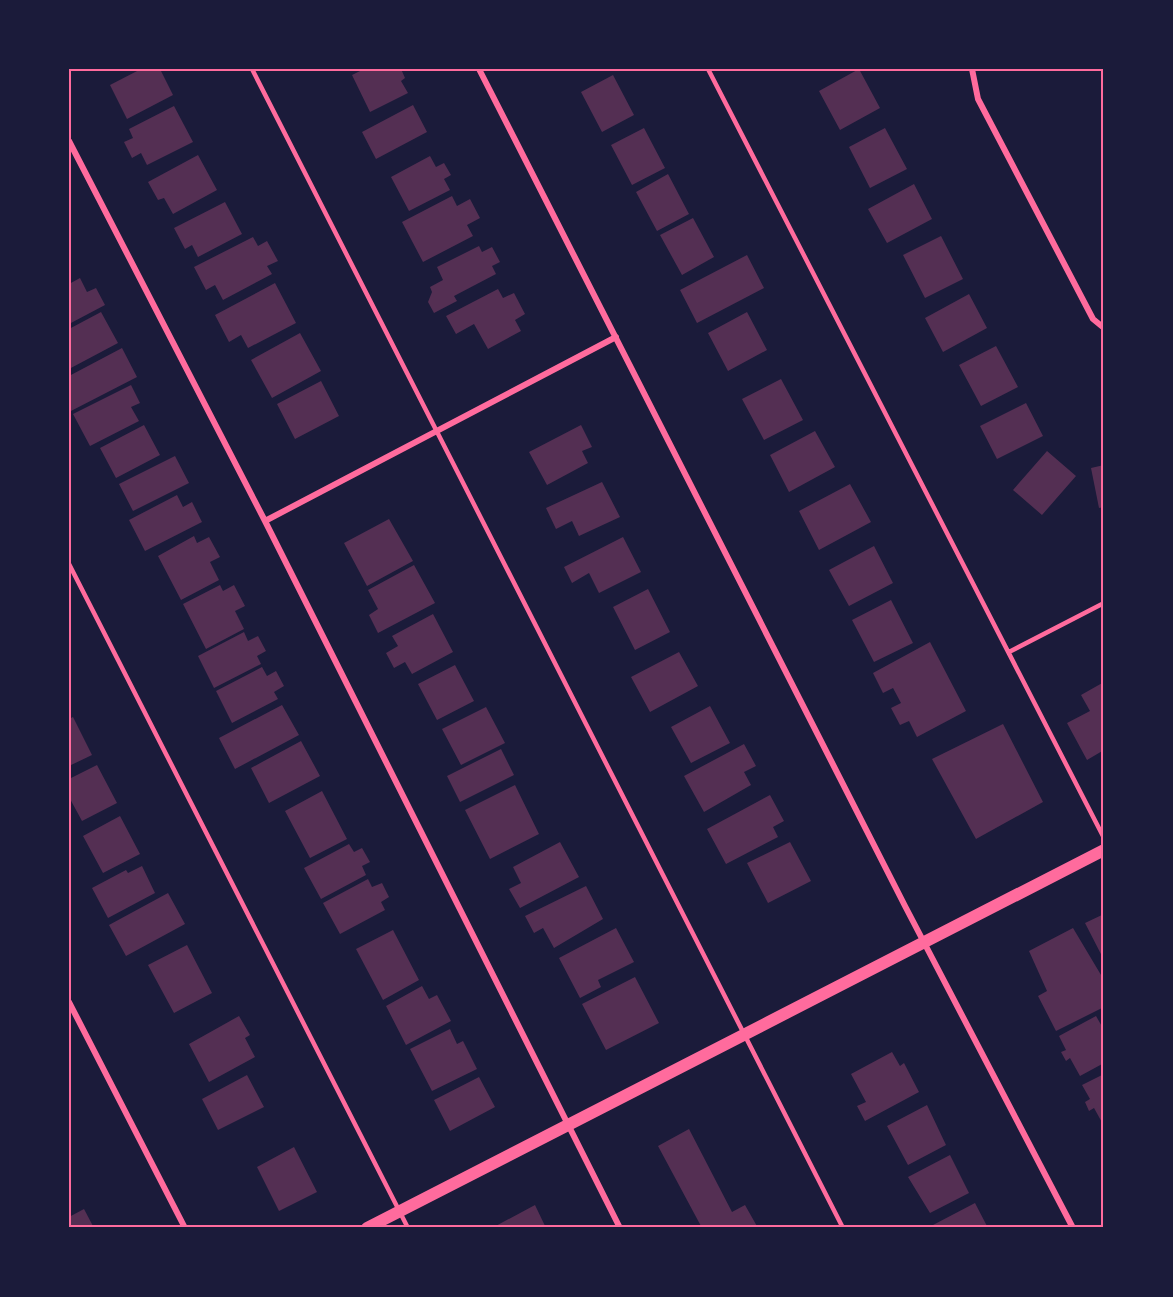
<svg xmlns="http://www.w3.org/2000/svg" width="1173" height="1297" font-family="Georgia,serif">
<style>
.building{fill:#542f53}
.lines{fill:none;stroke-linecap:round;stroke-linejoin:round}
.service{stroke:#ff6b9d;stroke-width:4.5}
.minor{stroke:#ff6b9d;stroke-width:6}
.secondary{stroke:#ff6b9d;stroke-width:12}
.neatline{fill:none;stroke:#ff6b9d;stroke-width:2}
</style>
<rect width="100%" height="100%" fill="#1b1b3a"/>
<!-- building -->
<path class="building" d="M 141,69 L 160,69 L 173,95 L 127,119 L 110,85 Z
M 364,69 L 401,69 L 405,78 L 401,81 L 408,93 L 370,112 L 352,75 Z
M 859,69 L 880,108 L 840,130 L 819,91 Z
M 613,75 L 634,115 L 602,132 L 581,92 Z
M 413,105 L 427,132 L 376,159 L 362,132 Z
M 174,106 L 193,142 L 147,165 L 141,153 L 132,158 L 124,142 L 133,138 L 129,129 Z
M 644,128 L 665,168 L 632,185 L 611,145 Z
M 885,128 L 907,169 L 870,188 L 849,147 Z
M 198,155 L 217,190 L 173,214 L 164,198 L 158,200 L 148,182 Z
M 430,156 L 436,167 L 444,163 L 451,175 L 444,179 L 450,190 L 409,211 L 391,177 Z
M 668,174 L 689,214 L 657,231 L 636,192 Z
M 914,184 L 932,219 L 887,243 L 868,209 Z
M 452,196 L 457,206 L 470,199 L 480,218 L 467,225 L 473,236 L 423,262 L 402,222 Z
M 225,202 L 242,234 L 198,257 L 192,245 L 185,249 L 174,228 Z
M 693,218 L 714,257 L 682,275 L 660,235 Z
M 941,236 L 963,279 L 925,298 L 903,255 Z
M 253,237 L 258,246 L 267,241 L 278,261 L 267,266 L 272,274 L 223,300 L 215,285 L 206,290 L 194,267 Z
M 479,246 L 482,252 L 492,247 L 500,262 L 492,266 L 496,274 L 454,296 L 457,301 L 434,313 L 428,302 L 432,292 L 430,287 L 443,280 L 437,267 Z
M 747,255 L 764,288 L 697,323 L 680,290 Z
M 80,278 L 87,292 L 96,288 L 105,305 L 69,324 L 69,284 Z
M 275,283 L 296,323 L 248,348 L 241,335 L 229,342 L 215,315 Z
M 498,289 L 503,298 L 514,293 L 525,314 L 515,320 L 521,331 L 488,349 L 474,324 L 456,334 L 446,316 Z
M 969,294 L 987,328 L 943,352 L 925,318 Z
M 101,312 L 118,343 L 69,369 L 69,329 Z
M 747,312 L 767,350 L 728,371 L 708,333 Z
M 300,333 L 321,371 L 272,398 L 251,360 Z
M 996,346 L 1018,387 L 981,406 L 959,365 Z
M 122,348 L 137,377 L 69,412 L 69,376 Z
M 781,379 L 803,420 L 764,440 L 742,399 Z
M 321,381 L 339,416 L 295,439 L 277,404 Z
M 131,385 L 140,403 L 131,407 L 139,421 L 90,446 L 73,414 Z
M 1026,403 L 1043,436 L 997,459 L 980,426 Z
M 144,425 L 160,455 L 116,478 L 100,448 Z
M 581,425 L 592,447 L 582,451 L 588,463 L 547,485 L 529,452 Z
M 815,431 L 835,467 L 789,492 L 770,455 Z
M 1047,451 L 1076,476 L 1042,515 L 1013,490 Z
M 175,456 L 189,483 L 133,511 L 119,484 Z
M 1104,465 L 1104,507 L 1099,508 L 1091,468 Z
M 602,482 L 620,517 L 579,536 L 572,521 L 556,529 L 546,508 Z
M 850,484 L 871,522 L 819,550 L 799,511 Z
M 177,495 L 183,507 L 192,502 L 202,522 L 145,551 L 129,520 Z
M 389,519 L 413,561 L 367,586 L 344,543 Z
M 194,536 L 197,543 L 209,537 L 220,557 L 210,562 L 219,580 L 181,600 L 158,556 Z
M 623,537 L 641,572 L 599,593 L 589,573 L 572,583 L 564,567 Z
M 874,546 L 893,583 L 849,606 L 829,570 Z
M 414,565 L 435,603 L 378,633 L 369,615 L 378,609 L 368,590 Z
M 220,585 L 223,591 L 234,585 L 245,606 L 235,611 L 244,629 L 206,649 L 183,604 Z
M 648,589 L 670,632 L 635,650 L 613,607 Z
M 891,600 L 913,643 L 874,662 L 852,620 Z
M 433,614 L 453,652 L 412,674 L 405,662 L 394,668 L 386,653 L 398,646 L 392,636 Z
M 244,632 L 248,641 L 258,636 L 266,651 L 257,656 L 261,664 L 214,688 L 198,656 Z
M 930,642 L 966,711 L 917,737 L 909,721 L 900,725 L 891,708 L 901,703 L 893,688 L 883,693 L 873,673 Z
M 679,652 L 698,686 L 650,712 L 631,677 Z
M 455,665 L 474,701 L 437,720 L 418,684 Z
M 262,667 L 267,676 L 276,671 L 284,686 L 274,692 L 278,699 L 232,723 L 216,691 Z
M 1104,682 L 1104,750 L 1087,760 L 1067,723 L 1090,711 L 1081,695 Z
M 282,705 L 299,735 L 235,769 L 219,738 Z
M 710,706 L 730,743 L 691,763 L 671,727 Z
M 486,707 L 505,743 L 461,765 L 442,729 Z
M 73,717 L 92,755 L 69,766 L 69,719 Z
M 1003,724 L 1043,802 L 976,839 L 932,759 Z
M 301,741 L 320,776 L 269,803 L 251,768 Z
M 744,744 L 756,766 L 744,772 L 751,785 L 704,812 L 684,776 Z
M 501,749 L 514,775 L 460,802 L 447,776 Z
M 97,765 L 117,803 L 82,821 L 69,797 L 69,779 Z
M 515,785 L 539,834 L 490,859 L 465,810 Z
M 322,791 L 347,839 L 310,858 L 285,811 Z
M 770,795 L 784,821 L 773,827 L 778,837 L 726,864 L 707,829 Z
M 120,816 L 140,854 L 103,873 L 83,836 Z
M 560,842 L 579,877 L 520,908 L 509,889 L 521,883 L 513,867 Z
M 790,842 L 811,881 L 768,903 L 747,863 Z
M 349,844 L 354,852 L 362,848 L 370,862 L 362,866 L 366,875 L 321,899 L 304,868 Z
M 142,866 L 155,893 L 108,918 L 92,888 L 126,870 L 128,873 Z
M 368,879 L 372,887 L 382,883 L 389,897 L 381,902 L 385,910 L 340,934 L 323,903 Z
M 586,886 L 603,919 L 554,948 L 543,928 L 534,933 L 525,916 Z
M 168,893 L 185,924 L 126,956 L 109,925 Z
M 1104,914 L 1104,960 L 1085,923 Z
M 616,928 L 634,962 L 598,980 L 601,987 L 580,998 L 559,958 Z
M 1073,928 L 1104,980 L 1104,1007 L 1056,1031 L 1038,996 L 1047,991 L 1029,951 Z
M 393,930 L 419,980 L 383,1000 L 356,949 Z
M 187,945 L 212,993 L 174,1013 L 148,965 Z
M 635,977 L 659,1023 L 606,1050 L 582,1004 Z
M 422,986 L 429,999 L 437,995 L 451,1021 L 406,1045 L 386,1006 Z
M 239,1016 L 250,1035 L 245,1038 L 255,1057 L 209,1082 L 189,1044 Z
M 1096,1016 L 1104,1030 L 1104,1063 L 1080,1076 L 1070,1058 L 1066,1061 L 1061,1052 L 1066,1050 L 1059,1036 Z
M 450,1029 L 457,1044 L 463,1041 L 477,1069 L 432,1091 L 410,1049 Z
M 892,1052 L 900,1066 L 904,1063 L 919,1092 L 865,1121 L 857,1106 L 866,1102 L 851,1074 Z
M 1104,1074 L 1104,1126 L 1094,1108 L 1089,1111 L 1085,1102 L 1090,1099 L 1082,1085 Z
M 247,1075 L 264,1107 L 218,1130 L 202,1099 Z
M 479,1077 L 495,1107 L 450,1131 L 434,1100 Z
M 927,1105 L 946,1145 L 908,1165 L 887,1126 Z
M 689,1129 L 732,1212 L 745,1205 L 758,1228 L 702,1228 L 658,1146 Z
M 294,1147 L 317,1192 L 279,1211 L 257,1167 Z
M 950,1155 L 969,1193 L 930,1213 L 908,1177 Z
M 975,1203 L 988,1228 L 935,1228 L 933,1225 Z
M 535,1205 L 546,1228 L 492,1228 Z
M 84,1209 L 94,1228 L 69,1228 L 69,1217 Z"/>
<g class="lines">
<!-- service -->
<path class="service" d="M 252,69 L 843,1228
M 708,69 L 1104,838
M 69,564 L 408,1228
M 1009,652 L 1104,603"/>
<!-- minor -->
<path class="minor" d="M 479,69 L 905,906 L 1073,1228
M 972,69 L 978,99 L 1093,319 L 1104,328
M 69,141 L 265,521 L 620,1228
M 265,521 L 616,337
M 69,1002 L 185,1228"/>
<!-- secondary -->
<path class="secondary" d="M 367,1228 L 1104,850"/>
</g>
<!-- border -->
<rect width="1173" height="1297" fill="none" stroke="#1b1b3a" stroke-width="141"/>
<rect x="70" y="70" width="1032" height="1156" class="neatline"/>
</svg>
